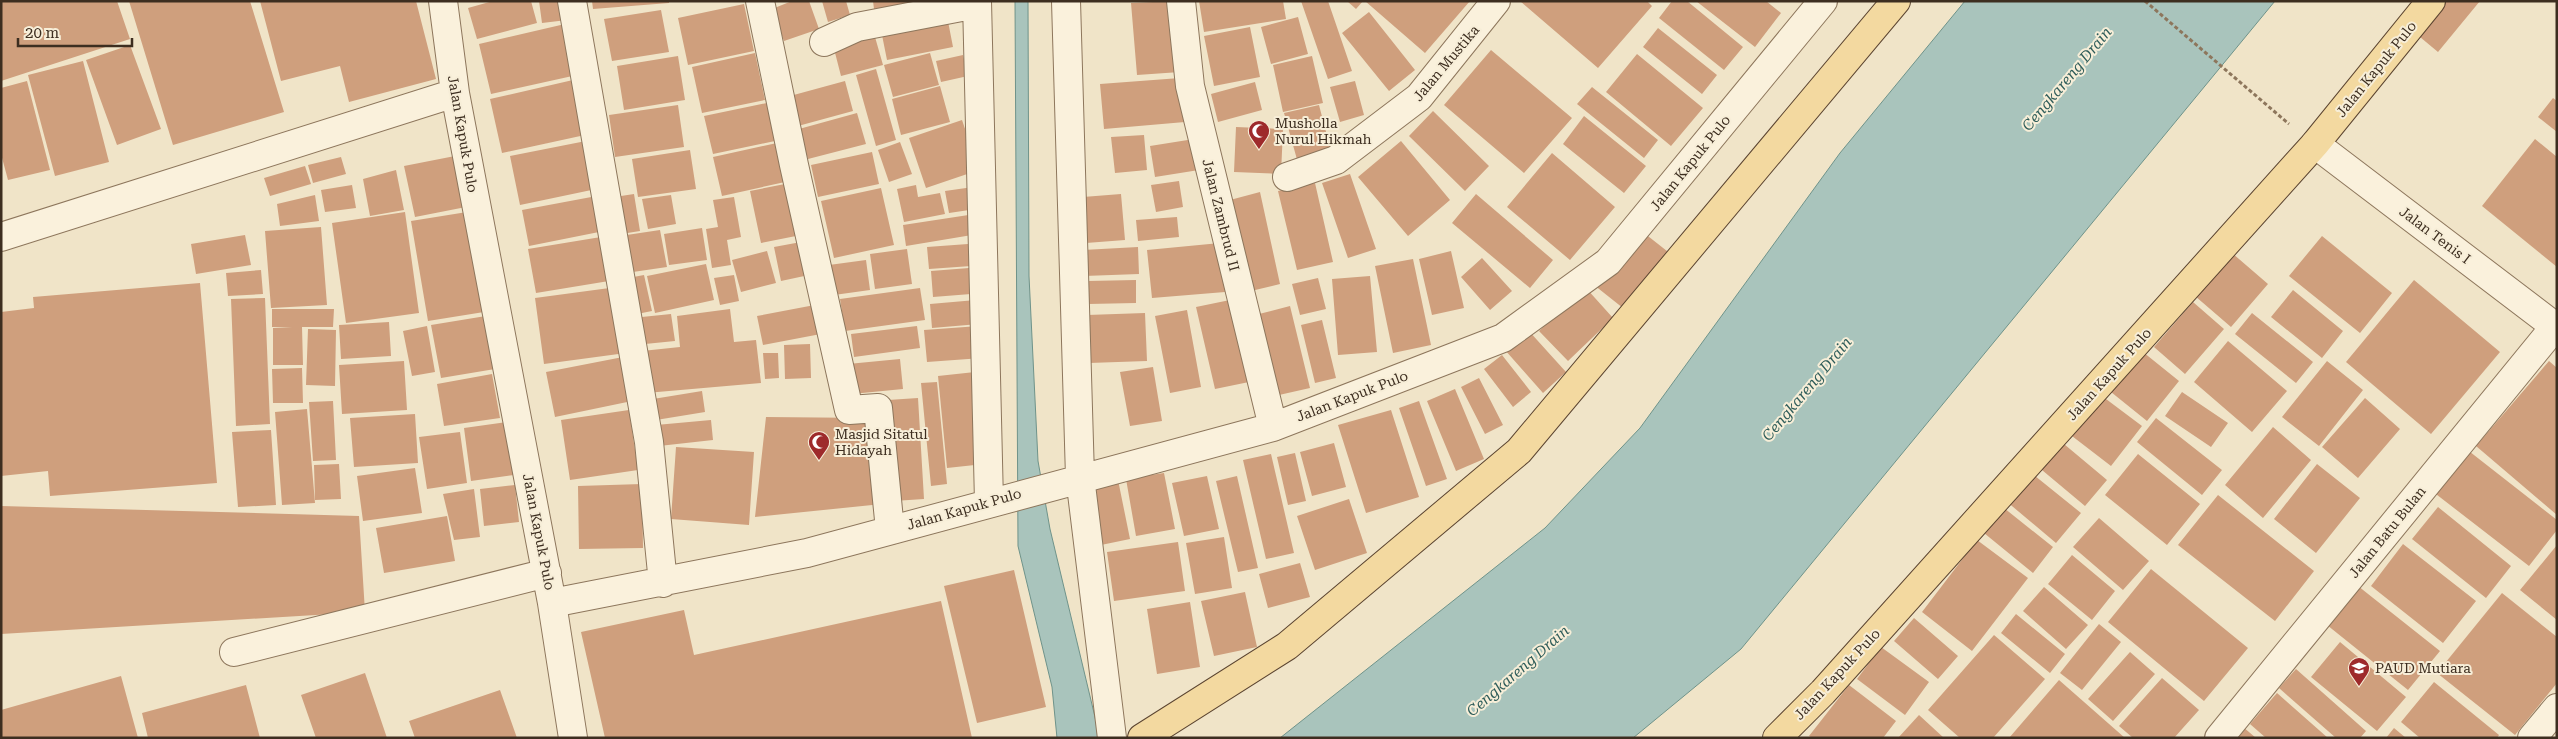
<svg xmlns="http://www.w3.org/2000/svg" width="2558" height="739" font-family="'Roboto Serif',serif">
<style>
.water{fill:#a9c4bc;stroke:#6f938a}
.building{fill:#cf9f7d}
.lines{fill:none;stroke-linecap:round;stroke-linejoin:round}
.minor-casing{stroke:#8d765c;stroke-width:30}
.major-casing{stroke:#5b4430;stroke-width:30}
.path{stroke:#8d765c;stroke-width:3;stroke-dasharray:4 2.5;stroke-linecap:butt}
.minor{stroke:#faf1dc;stroke-width:28}
.major{stroke:#f3d9a0;stroke-width:28}
.labels{text-anchor:middle;stroke-width:4;stroke-linejoin:round;paint-order:stroke}
.street-label{font-size:14px;fill:#3d2e20;stroke:#f7eed8}
.poi-label{font-size:14px;fill:#3d2e20;stroke:#f7eed8;text-anchor:start}
.water-label{font-size:15px;font-style:italic;fill:#2f5d5a;stroke:#f7eed8}
</style>
<rect width="100%" height="100%" fill="#f0e4c8"/>
<!-- water -->
<path class="water" d="M 1015,1 L 1028,1 L 1029,276 L 1038,461 L 1050,529 L 1100,738 L 1057,738 L 1052,687 L 1018,546 Z
M 1965,1 L 2275,1 L 1741,649 L 1633,738 L 1280,738 L 1545,528 L 1640,428 L 1840,153 Z"/>
<!-- building -->
<path class="building" d="M 1,1 L 117,1 L 130,39 L 1,81 Z
M 129,1 L 250,1 L 284,112 L 173,145 Z
M 260,1 L 416,1 L 436,79 L 349,102 L 340,66 L 281,81 Z
M 493,1 L 531,1 L 537,23 L 477,39 L 468,8 Z
M 539,1 L 564,1 L 567,20 L 542,23 Z
M 592,1 L 669,1 L 669,3 L 593,9 Z
M 792,1 L 809,1 L 819,29 L 784,41 L 772,9 Z
M 822,1 L 846,1 L 850,15 L 828,22 Z
M 873,1 L 918,1 L 918,2 L 874,9 Z
M 1174,1 L 1180,72 L 1137,75 L 1131,3 Z
M 1199,1 L 1283,1 L 1286,19 L 1204,32 Z
M 1301,1 L 1328,1 L 1352,71 L 1328,79 Z
M 1347,1 L 1363,1 L 1356,9 Z
M 1365,1 L 1470,1 L 1425,53 Z
M 1520,1 L 1647,1 L 1652,6 L 1598,68 Z
M 1672,1 L 1687,1 L 1743,47 L 1724,70 L 1659,18 Z
M 1696,1 L 1766,1 L 1781,13 L 1755,47 Z
M 2440,1 L 2480,1 L 2438,52 L 2414,32 Z
M 744,4 L 754,51 L 688,65 L 678,18 Z
M 661,10 L 669,52 L 612,61 L 604,19 Z
M 946,11 L 953,47 L 887,60 L 880,25 Z
M 1369,12 L 1415,70 L 1389,91 L 1342,33 Z
M 1298,17 L 1308,54 L 1271,64 L 1261,27 Z
M 565,24 L 577,75 L 491,94 L 479,44 Z
M 1250,27 L 1260,77 L 1214,86 L 1204,36 Z
M 1658,28 L 1717,75 L 1702,94 L 1643,47 Z
M 873,30 L 883,65 L 841,76 L 832,41 Z
M 130,45 L 161,129 L 117,145 L 86,60 Z
M 1491,50 L 1572,118 L 1524,173 L 1444,105 Z
M 755,53 L 765,100 L 702,113 L 692,67 Z
M 930,53 L 939,85 L 893,97 L 884,65 Z
M 1637,54 L 1703,108 L 1671,146 L 1606,92 Z
M 963,55 L 968,76 L 941,82 L 936,61 Z
M 678,56 L 685,100 L 624,110 L 617,66 Z
M 1312,56 L 1323,103 L 1283,112 L 1273,65 Z
M 83,61 L 109,162 L 55,176 L 28,75 Z
M 876,69 L 896,140 L 876,146 L 856,75 Z
M 1180,78 L 1185,122 L 1104,129 L 1100,84 Z
M 573,80 L 585,135 L 502,153 L 490,99 Z
M 27,81 L 50,170 L 8,180 L 1,154 L 1,88 Z
M 845,81 L 853,111 L 798,126 L 790,96 Z
M 1355,81 L 1364,115 L 1340,122 L 1330,87 Z
M 1255,82 L 1262,110 L 1218,122 L 1211,94 Z
M 940,86 L 950,122 L 901,135 L 892,99 Z
M 1592,87 L 1658,140 L 1644,158 L 1577,104 Z
M 2553,98 L 2557,101 L 2557,132 L 2538,117 Z
M 767,103 L 775,141 L 713,154 L 704,116 Z
M 678,105 L 684,147 L 615,157 L 609,115 Z
M 1319,105 L 1332,155 L 1298,163 L 1284,113 Z
M 1433,111 L 1489,166 L 1465,191 L 1409,136 Z
M 857,113 L 866,144 L 808,159 L 799,129 Z
M 1584,116 L 1646,166 L 1624,193 L 1563,144 Z
M 962,120 L 979,170 L 926,188 L 909,138 Z
M 1236,127 L 1283,129 L 1281,174 L 1234,172 Z
M 1144,135 L 1147,170 L 1115,173 L 1111,137 Z
M 1194,139 L 1199,170 L 1155,177 L 1150,146 Z
M 2535,139 L 2557,157 L 2557,267 L 2482,206 Z
M 591,140 L 601,188 L 520,205 L 510,156 Z
M 1401,141 L 1450,200 L 1408,236 L 1358,177 Z
M 900,142 L 912,174 L 889,182 L 878,150 Z
M 777,143 L 785,182 L 722,196 L 713,157 Z
M 690,150 L 696,189 L 638,197 L 632,159 Z
M 872,152 L 879,184 L 818,197 L 811,165 Z
M 1552,153 L 1615,207 L 1570,260 L 1507,207 Z
M 455,156 L 466,207 L 415,217 L 404,166 Z
M 341,157 L 346,174 L 313,183 L 308,165 Z
M 305,166 L 311,184 L 270,196 L 264,178 Z
M 396,170 L 404,210 L 370,216 L 363,179 Z
M 1350,174 L 1376,249 L 1348,258 L 1322,183 Z
M 1179,181 L 1183,207 L 1156,212 L 1151,185 Z
M 790,183 L 801,235 L 761,243 L 750,191 Z
M 1315,183 L 1333,262 L 1297,270 L 1278,191 Z
M 352,185 L 356,208 L 325,212 L 321,190 Z
M 916,185 L 918,197 L 940,193 L 945,214 L 904,222 L 897,189 Z
M 973,187 L 976,209 L 949,213 L 945,191 Z
M 881,188 L 894,245 L 834,258 L 821,201 Z
M 1260,192 L 1280,284 L 1251,291 L 1230,200 Z
M 634,194 L 640,231 L 615,235 L 608,198 Z
M 1121,194 L 1125,240 L 1086,243 L 1083,197 Z
M 1476,194 L 1553,260 L 1530,288 L 1452,223 Z
M 315,195 L 319,221 L 280,226 L 277,204 Z
M 602,195 L 609,230 L 529,246 L 522,210 Z
M 671,195 L 676,224 L 648,229 L 642,199 Z
M 734,197 L 741,237 L 727,240 L 731,265 L 712,268 L 706,229 L 718,227 L 713,200 Z
M 405,212 L 419,313 L 346,323 L 332,223 Z
M 467,212 L 484,312 L 428,321 L 411,221 Z
M 975,214 L 978,234 L 906,246 L 903,225 Z
M 1177,217 L 1179,237 L 1138,241 L 1136,220 Z
M 321,227 L 327,305 L 271,308 L 265,231 Z
M 702,228 L 707,260 L 669,265 L 664,234 Z
M 1639,229 L 1672,255 L 1628,312 L 1594,285 Z
M 660,230 L 667,267 L 626,273 L 620,236 Z
M 245,235 L 251,265 L 196,274 L 191,244 Z
M 607,236 L 615,280 L 536,293 L 528,249 Z
M 2322,236 L 2392,293 L 2360,333 L 2289,276 Z
M 801,242 L 809,275 L 781,281 L 774,247 Z
M 1220,243 L 1225,292 L 1152,298 L 1147,250 Z
M 968,244 L 971,266 L 929,269 L 927,247 Z
M 1138,247 L 1139,274 L 1084,276 L 1083,250 Z
M 907,249 L 912,284 L 875,289 L 870,254 Z
M 767,251 L 776,283 L 741,292 L 732,260 Z
M 1451,251 L 1464,308 L 1432,315 L 1419,259 Z
M 2232,253 L 2268,284 L 2231,327 L 2195,296 Z
M 1482,258 L 1512,291 L 1490,310 L 1461,277 Z
M 1413,259 L 1431,345 L 1393,353 L 1375,266 Z
M 866,260 L 870,290 L 834,295 L 829,265 Z
M 706,264 L 714,300 L 655,313 L 647,276 Z
M 969,268 L 971,294 L 933,297 L 931,271 Z
M 261,270 L 263,294 L 228,296 L 226,273 Z
M 644,275 L 652,311 L 632,315 L 623,279 Z
M 734,275 L 739,301 L 720,305 L 714,278 Z
M 1370,276 L 1377,352 L 1338,355 L 1332,279 Z
M 1318,278 L 1326,309 L 1300,315 L 1292,284 Z
M 1136,280 L 1136,303 L 1088,304 L 1088,281 Z
M 2414,280 L 2500,352 L 2431,434 L 2346,362 Z
M 200,283 L 217,483 L 50,496 L 48,471 L 1,476 L 1,312 L 34,308 L 33,297 Z
M 617,287 L 626,353 L 544,364 L 535,298 Z
M 920,288 L 925,320 L 845,331 L 840,299 Z
M 1586,288 L 1613,318 L 1568,361 L 1539,331 Z
M 2293,290 L 2343,331 L 2322,358 L 2271,317 Z
M 265,298 L 270,424 L 236,426 L 231,299 Z
M 976,300 L 979,324 L 932,328 L 930,304 Z
M 1230,300 L 1249,382 L 1215,389 L 1196,307 Z
M 2193,302 L 2224,329 L 2185,374 L 2154,347 Z
M 820,304 L 826,333 L 763,345 L 757,316 Z
M 1290,306 L 1310,388 L 1279,395 L 1259,314 Z
M 272,309 L 334,309 L 333,327 L 302,327 L 303,365 L 273,365 L 273,328 L 292,327 L 272,327 Z
M 730,309 L 734,342 L 756,340 L 761,383 L 646,393 L 642,351 L 680,347 L 677,316 Z
M 1187,310 L 1201,387 L 1170,393 L 1155,316 Z
M 1145,313 L 1147,361 L 1089,363 L 1087,315 Z
M 2252,313 L 2313,362 L 2296,383 L 2235,334 Z
M 671,314 L 675,341 L 635,345 L 632,318 Z
M 492,315 L 501,368 L 441,378 L 431,325 Z
M 1322,320 L 1336,378 L 1315,383 L 1301,325 Z
M 389,322 L 391,356 L 341,359 L 339,325 Z
M 427,326 L 435,372 L 412,376 L 403,331 Z
M 917,326 L 920,348 L 854,357 L 851,334 Z
M 979,326 L 982,358 L 927,362 L 924,330 Z
M 308,329 L 336,330 L 335,386 L 306,385 Z
M 1528,330 L 1566,372 L 1543,393 L 1505,350 Z
M 2228,341 L 2287,391 L 2252,432 L 2194,382 Z
M 810,344 L 811,378 L 785,379 L 784,345 Z
M 2143,352 L 2179,381 L 2147,421 L 2111,392 Z
M 763,353 L 778,353 L 779,378 L 765,379 Z
M 1502,355 L 1531,392 L 1513,407 L 1484,369 Z
M 623,357 L 632,401 L 555,417 L 546,372 Z
M 900,359 L 903,389 L 852,394 L 848,364 Z
M 404,361 L 407,410 L 342,414 L 339,365 Z
M 2327,361 L 2363,390 L 2319,446 L 2282,417 Z
M 2549,361 L 2557,368 L 2557,515 L 2476,446 Z
M 1153,367 L 1162,421 L 1130,426 L 1120,372 Z
M 302,368 L 303,403 L 273,403 L 272,369 Z
M 975,372 L 984,464 L 947,468 L 938,376 Z
M 492,374 L 500,418 L 444,426 L 437,384 Z
M 1479,378 L 1503,425 L 1485,434 L 1461,387 Z
M 937,382 L 947,484 L 931,486 L 921,383 Z
M 1455,389 L 1484,459 L 1456,471 L 1427,401 Z
M 702,391 L 705,412 L 656,420 L 653,399 Z
M 2182,392 L 2228,423 L 2211,447 L 2165,416 Z
M 2102,396 L 2142,426 L 2111,466 L 2072,436 Z
M 918,398 L 924,499 L 894,501 L 888,400 Z
M 2365,398 L 2400,429 L 2358,478 L 2322,447 Z
M 333,401 L 336,460 L 313,461 L 309,402 Z
M 1419,401 L 1447,479 L 1426,486 L 1399,408 Z
M 307,409 L 315,503 L 282,505 L 275,412 Z
M 629,410 L 638,470 L 570,480 L 561,420 Z
M 1391,410 L 1419,497 L 1366,513 L 1338,425 Z
M 415,414 L 418,463 L 354,467 L 350,418 Z
M 766,417 L 872,418 L 882,504 L 755,517 Z
M 2156,418 L 2222,470 L 2202,495 L 2137,442 Z
M 711,420 L 713,440 L 659,446 L 656,425 Z
M 507,422 L 514,475 L 471,481 L 464,428 Z
M 2273,427 L 2311,460 L 2263,518 L 2225,485 Z
M 271,430 L 276,505 L 238,507 L 232,432 Z
M 460,432 L 467,483 L 427,489 L 419,437 Z
M 2058,439 L 2107,480 L 2085,506 L 2036,465 Z
M 1334,443 L 1346,487 L 1312,496 L 1300,452 Z
M 676,447 L 754,452 L 749,525 L 671,519 Z
M 2465,448 L 2557,520 L 2557,530 L 2529,566 L 2432,491 Z
M 1295,453 L 1306,501 L 1288,505 L 1277,457 Z
M 1271,454 L 1294,553 L 1266,559 L 1243,460 Z
M 2138,454 L 2200,504 L 2167,545 L 2105,495 Z
M 339,464 L 341,499 L 315,500 L 314,465 Z
M 2317,464 L 2360,498 L 2316,553 L 2274,519 Z
M 415,468 L 422,513 L 363,521 L 357,476 Z
M 2030,472 L 2081,513 L 2056,543 L 2006,501 Z
M 1164,473 L 1175,529 L 1136,536 L 1126,479 Z
M 1117,475 L 1130,539 L 1101,545 L 1088,481 Z
M 1207,476 L 1219,529 L 1184,536 L 1172,483 Z
M 1237,476 L 1258,568 L 1238,572 L 1216,481 Z
M 642,484 L 643,548 L 579,549 L 578,486 Z
M 515,485 L 519,522 L 484,526 L 480,489 Z
M 474,489 L 480,537 L 454,540 L 443,494 Z
M 2218,495 L 2314,571 L 2275,621 L 2178,545 Z
M 1349,499 L 1367,553 L 1315,570 L 1297,516 Z
M 1,506 L 359,516 L 365,612 L 1,634 Z
M 2438,507 L 2511,566 L 2486,598 L 2412,539 Z
M 2004,508 L 2053,547 L 2033,573 L 1984,533 Z
M 447,516 L 455,561 L 384,573 L 376,528 Z
M 2099,518 L 2149,561 L 2123,590 L 2073,547 Z
M 1224,537 L 1232,588 L 1195,594 L 1186,543 Z
M 1977,540 L 2028,578 L 1972,651 L 1922,612 Z
M 1178,542 L 1185,591 L 1114,601 L 1107,552 Z
M 2403,544 L 2476,601 L 2443,643 L 2371,586 Z
M 2557,545 L 2557,620 L 2520,590 Z
M 2072,555 L 2115,591 L 2092,620 L 2048,584 Z
M 1300,563 L 1310,597 L 1268,608 L 1259,574 Z
M 2151,569 L 2248,648 L 2204,701 L 2108,622 Z
M 1014,570 L 1046,707 L 977,723 L 944,586 Z
M 2358,586 L 2440,651 L 2408,690 L 2327,625 Z
M 2044,587 L 2088,625 L 2066,649 L 2023,611 Z
M 1245,592 L 1257,647 L 1214,656 L 1201,601 Z
M 2502,593 L 2557,637 L 2557,683 L 2515,735 L 2437,673 Z
M 941,601 L 972,738 L 605,738 L 581,632 L 684,610 L 694,655 Z
M 1190,602 L 1200,667 L 1157,674 L 1147,609 Z
M 2016,614 L 2065,654 L 2050,673 L 2001,633 Z
M 1914,618 L 1958,656 L 1938,679 L 1894,641 Z
M 2099,624 L 2121,642 L 2082,690 L 2060,673 Z
M 1994,635 L 2045,679 L 1993,738 L 1960,738 L 1928,710 Z
M 2340,642 L 2406,697 L 2377,731 L 2311,677 Z
M 1881,647 L 1929,682 L 1905,715 L 1857,679 Z
M 2130,652 L 2155,674 L 2113,721 L 2088,699 Z
M 2296,669 L 2366,731 L 2360,738 L 2336,738 L 2279,688 Z
M 365,673 L 387,738 L 316,738 L 301,695 Z
M 121,676 L 138,738 L 1,738 L 1,710 Z
M 2162,678 L 2199,710 L 2174,738 L 2133,738 L 2119,726 Z
M 2059,680 L 2125,738 L 2009,738 Z
M 2434,682 L 2499,735 L 2497,738 L 2420,738 L 2401,722 Z
M 246,685 L 260,738 L 148,738 L 142,713 Z
M 1849,685 L 1896,721 L 1883,738 L 1812,738 L 1809,736 Z
M 500,690 L 517,738 L 415,738 L 409,721 Z
M 2277,693 L 2328,738 L 2266,738 L 2250,724 Z
M 1919,715 L 1944,738 L 1898,738 Z
M 2236,721 L 2256,738 L 2221,738 Z
M 2394,728 L 2406,738 L 2386,738 Z"/>
<g class="lines">
<!-- minor casing -->
<g class="minor-casing">
<path id="minor" d="M 443,1 L 455,93 L 552,603 L 807,553 L 1273,427 L 1503,338 L 1608,262 L 1823,1
M 572,1 L 649,442 L 663,583
M 760,1 L 794,165 L 849,410 L 878,408 L 890,530
M 977,1 L 989,502
M 1066,1 L 1080,477 L 1112,738
M 1181,1 L 1190,86 L 1273,427
M 824,42 L 857,27 L 977,4
M 2315,144 L 2557,328
M 1287,177 L 1336,160 L 1419,97 L 1496,1
M 1,237 L 455,93
M 552,603 L 573,738
M 234,652 L 547,573
M 2219,738 L 2557,324
M 2532,738 L 2557,708"/>
</g>
<!-- major casing -->
<g class="major-casing">
<path id="major" d="M 1142,738 L 1287,646 L 1519,451 L 1896,1
M 1777,738 L 1823,692 L 2315,144 L 2431,1"/>
</g>
<!-- path -->
<path class="path" d="M 2145,1 L 2289,124"/>
<!-- minor -->
<use href="#minor" class="minor"/>
<!-- major -->
<use href="#major" class="major"/>
</g>
<!-- icons -->
<defs>
<g id="mosque-pin" transform="scale(1.125)"><path d="M0 17L-7.5 6A9.5 9.5 0 1 1 7.5 6Z" fill="#9e2a2b" stroke="#f7eed8"/><path d="M3.5-4.9A6 6 0 1 0 3.5 4.9A5 5 0 1 1 3.5-4.9Z" fill="#fff"/></g>
<g id="school-pin" transform="scale(1.125)"><path d="M0 17L-7.5 6A9.5 9.5 0 1 1 7.5 6Z" fill="#9e2a2b" stroke="#f7eed8"/><path d="M0-5L7-2L0 1L-7-2ZM-4 1L0 2.5L4 1V4Q0 6-4 4Z" fill="#fff"/></g>
</defs>
<g fill-rule="evenodd">
<use href="#mosque-pin" x="1259" y="131"/>
<use href="#mosque-pin" x="819" y="442"/>
<use href="#school-pin" x="2359" y="668"/>
</g>
<g class="labels">
<!-- street labels -->
<g class="street-label">
<text transform="translate(1446 63) rotate(-50)" y="5">Jalan Mustika</text>
<text transform="translate(2376 69) rotate(-51)" y="5">Jalan Kapuk Pulo</text>
<text transform="translate(463 134) rotate(80)" y="5">Jalan Kapuk Pulo</text>
<text transform="translate(1690 163) rotate(-51)" y="5">Jalan Kapuk Pulo</text>
<text transform="translate(1221 215) rotate(76)" y="5">Jalan Zambrud II</text>
<text transform="translate(2435 235) rotate(37)" y="5">Jalan Tenis I</text>
<text transform="translate(2109 374) rotate(-48)" y="5">Jalan Kapuk Pulo</text>
<text transform="translate(1352 396) rotate(-21)" y="5">Jalan Kapuk Pulo</text>
<text transform="translate(964 509) rotate(-16)" y="5">Jalan Kapuk Pulo</text>
<text transform="translate(539 532) rotate(79)" y="5">Jalan Kapuk Pulo</text>
<text transform="translate(2387 532) rotate(-51)" y="5">Jalan Batu Bulan</text>
<text transform="translate(1837 674) rotate(-47)" y="5">Jalan Kapuk Pulo</text>
</g>
<!-- poi labels -->
<g class="poi-label">
<text x="1275" y="128">Musholla<tspan x="1275" dy="16">Nurul Hikmah</tspan></text>
<text x="835" y="439">Masjid Sitatul<tspan x="835" dy="16">Hidayah</tspan></text>
<text x="2375" y="673">PAUD Mutiara</text>
</g>
<!-- water labels -->
<g class="water-label">
<text transform="translate(2067 79) rotate(-50)" y="5">Cengkareng Drain</text>
<text transform="translate(1807 389) rotate(-50)" y="5">Cengkareng Drain</text>
<text transform="translate(1518 671) rotate(-41)" y="5">Cengkareng Drain</text>
</g>
</g>
<!-- border -->
<rect width="2558" height="739" fill="none" stroke="#3d2e20" stroke-width="5"/>
<!-- scale -->
<path d="M18 38v8h114v-8" fill="none" stroke="#3d2e20" stroke-width="2.5"/>
<text x="25" y="38" font-size="15" fill="#3d2e20" stroke="#f7eed8" stroke-width="4" paint-order="stroke">20 m</text>
</svg>
